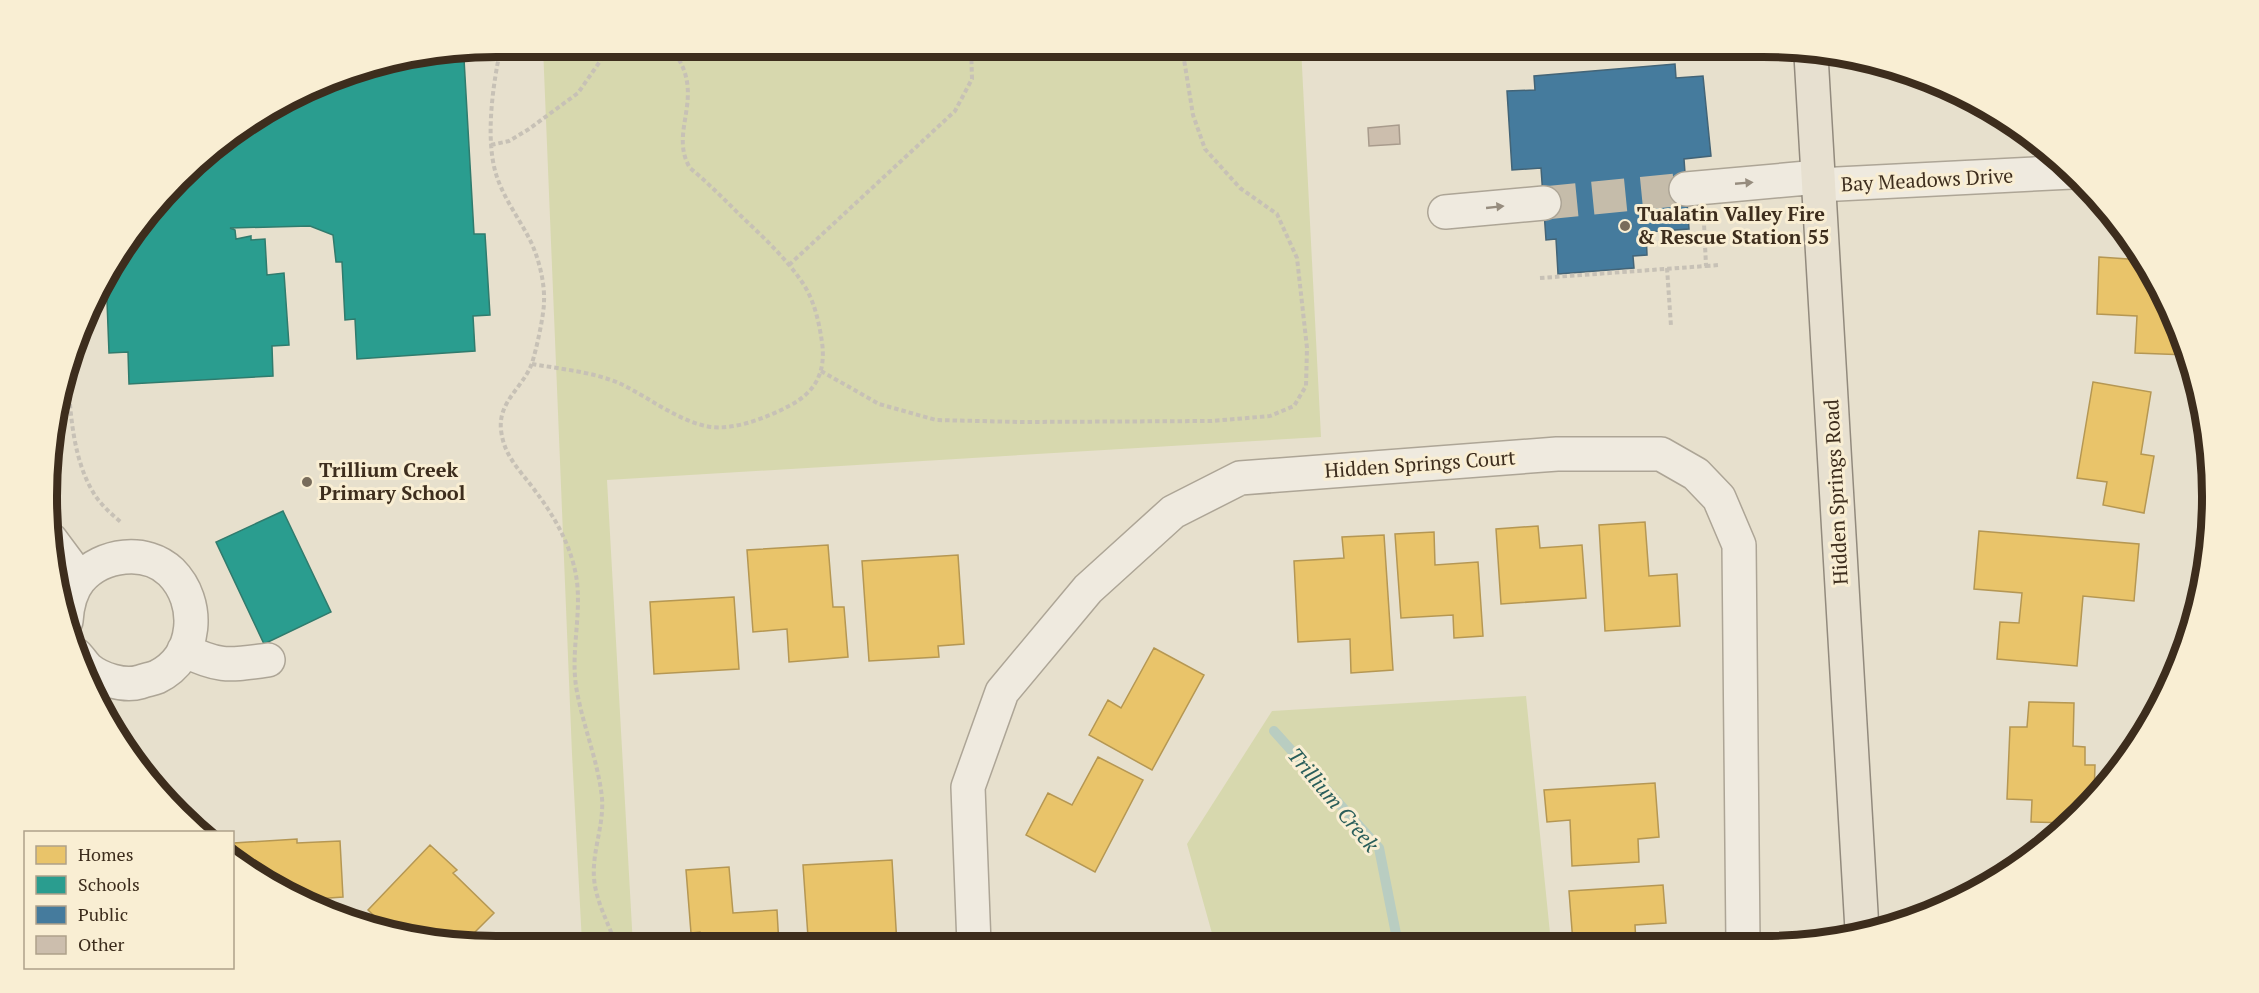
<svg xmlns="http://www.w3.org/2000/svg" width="2259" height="993" font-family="'PT Serif',serif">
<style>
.green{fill:#d7d8ae}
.homes{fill:#e9c46a;stroke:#b59753;stroke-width:1.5}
.schools{fill:#2a9d8f;stroke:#307b6d;stroke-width:1.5}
.public{fill:#457b9d;stroke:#436477;stroke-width:1.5}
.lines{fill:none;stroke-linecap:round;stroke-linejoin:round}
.stream{stroke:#b9cdc1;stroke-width:10}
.building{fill:#ccbead;stroke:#a89b8c;stroke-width:1.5}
.minor-tunnel{stroke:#c5bcaa;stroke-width:33;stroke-dasharray:33 16;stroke-linecap:butt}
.minor-casing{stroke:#ada596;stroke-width:36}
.major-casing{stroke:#928a7d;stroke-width:36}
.path{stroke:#c7c1b6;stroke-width:4;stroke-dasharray:4.5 3;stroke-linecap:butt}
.minor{stroke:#efeadf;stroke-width:33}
.major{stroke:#e7e0d0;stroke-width:33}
.oneway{fill:#968c7e}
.poi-dot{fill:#786c5b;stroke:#f9eed3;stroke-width:2}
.labels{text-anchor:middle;stroke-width:6;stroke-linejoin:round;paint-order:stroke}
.street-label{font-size:20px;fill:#3d2d1d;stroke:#f9eed3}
.poi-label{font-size:20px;font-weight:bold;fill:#3d2d1d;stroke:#f9eed3;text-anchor:start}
.water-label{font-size:21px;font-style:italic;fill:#2a5e5b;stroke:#f9eed3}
.rim{fill:none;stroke:#3d2d1d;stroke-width:8}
</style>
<rect width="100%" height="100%" fill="#e7e0cd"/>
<!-- green -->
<path class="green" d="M 543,47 L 1301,47 L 1321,437 L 607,480 L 633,946 L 582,946 L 582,943 L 572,754 Z
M 1526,696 L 1551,943 L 1215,944 L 1187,844 L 1272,711 Z"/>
<!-- homes -->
<path class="homes" d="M 2099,257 L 2143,260 L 2166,298 L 2188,355 L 2135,353 L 2137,316 L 2097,314 Z
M 2093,382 L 2151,392 L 2141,454 L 2154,456 L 2144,513 L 2103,505 L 2107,482 L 2077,478 Z
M 1645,522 L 1649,576 L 1677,574 L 1680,626 L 1605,631 L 1599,525 Z
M 1538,526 L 1540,548 L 1582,545 L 1586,598 L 1501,604 L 1496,529 Z
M 1979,531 L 2139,544 L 2134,601 L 2083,596 L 2077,666 L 1997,659 L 2000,622 L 2019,623 L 2022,593 L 1974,589 Z
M 1434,532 L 1435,565 L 1478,562 L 1483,636 L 1454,638 L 1453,615 L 1401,618 L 1395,534 Z
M 1384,535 L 1393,670 L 1351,673 L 1350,639 L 1298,642 L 1294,561 L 1344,558 L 1342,537 Z
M 828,545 L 833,607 L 844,607 L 848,657 L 789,662 L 787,629 L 753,632 L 747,550 Z
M 958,555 L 964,644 L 938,646 L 939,657 L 869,661 L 862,561 Z
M 734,597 L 739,669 L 654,674 L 650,602 Z
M 1154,648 L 1204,675 L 1152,770 L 1089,735 L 1108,700 L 1121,708 Z
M 2029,702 L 2074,703 L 2073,746 L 2085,747 L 2085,765 L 2095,765 L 2094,796 L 2070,823 L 2031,822 L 2032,800 L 2007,799 L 2010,727 L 2027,727 Z
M 1098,757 L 1143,780 L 1095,872 L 1026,835 L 1048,793 L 1072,805 Z
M 1655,783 L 1659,837 L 1638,839 L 1639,862 L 1572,866 L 1570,820 L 1547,822 L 1544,790 Z
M 297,839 L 297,843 L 340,841 L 343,897 L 301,900 L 272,886 L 235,860 L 234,843 Z
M 430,845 L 457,870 L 453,873 L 494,913 L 466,941 L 387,928 L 368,910 Z
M 892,860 L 897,945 L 854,945 L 853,935 L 808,937 L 803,865 Z
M 729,867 L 733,913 L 777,910 L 779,946 L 701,946 L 700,932 L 691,933 L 686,870 Z
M 1663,885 L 1666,923 L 1635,925 L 1636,943 L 1573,943 L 1569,891 Z"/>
<!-- schools -->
<path class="schools" d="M 474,50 L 474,58 L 464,59 L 474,234 L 485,234 L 490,315 L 473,316 L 475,351 L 357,359 L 355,319 L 345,320 L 342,262 L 336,262 L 333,235 L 310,226 L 230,228 L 235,230 L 236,239 L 251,236 L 251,240 L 265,239 L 267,275 L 284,273 L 289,345 L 272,346 L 273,376 L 129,384 L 128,352 L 109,353 L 106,275 L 200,158 L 272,107 L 352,70 Z
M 283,511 L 331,612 L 264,644 L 216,542 Z"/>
<!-- public -->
<path class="public" d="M 1675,64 L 1676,78 L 1703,76 L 1711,156 L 1684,159 L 1689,229 L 1646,232 L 1647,255 L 1633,256 L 1634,268 L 1558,274 L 1556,239 L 1546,240 L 1541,168 L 1512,170 L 1507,91 L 1535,90 L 1534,76 Z"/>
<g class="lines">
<!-- stream -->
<path class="stream" d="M 1274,731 L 1379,848 L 1398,944"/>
</g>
<!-- building -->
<path class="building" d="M 1399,125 L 1400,144 L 1369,146 L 1368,128 Z"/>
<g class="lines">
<!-- minor-tunnel -->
<path class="minor-tunnel" d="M 1544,203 L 1686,189"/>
<!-- minor casing -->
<g class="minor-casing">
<path id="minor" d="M 1818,185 L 2072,172
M 1686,189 L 1818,177
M 1445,212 L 1544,203
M 51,540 L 80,579
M 66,621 C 67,606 70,591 80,579 C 102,554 146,548 171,572 C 201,602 198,657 157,677 C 152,679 145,680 140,682 C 124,687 100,679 88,669 C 84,665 80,659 76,655
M 184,650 C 220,668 229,665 268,660
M 974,945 L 968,787 L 1002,692 L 1088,589 L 1173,512 L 1240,478 L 1557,454 L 1661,454 L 1696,474 L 1719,498 L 1739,545 L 1743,943"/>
</g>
<!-- major casing -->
<g class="major-casing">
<path id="major" d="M 1811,55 L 1862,930"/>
</g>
<!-- path -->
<path class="path" d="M 501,47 C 493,83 485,138 496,174 C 503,197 518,217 529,238 C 538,255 545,282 544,302 C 544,315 536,351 532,363 C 523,388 498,401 501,430 C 504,457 521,471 536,492 C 555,517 573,549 577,582 C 581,617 571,651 576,686 C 582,724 598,760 602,798 C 604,826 592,851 594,878 C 596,903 609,923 616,946
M 491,145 L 509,141 L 529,129 L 578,93 L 610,47
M 789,265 L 955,111 L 972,79 L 971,47
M 1706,266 L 1719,265
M 1667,268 L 1671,326
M 1540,278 L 1706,266 L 1704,223
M 532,364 C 561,369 594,372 621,384 C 650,398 679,422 711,427 C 736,430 768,417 789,406 C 816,392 826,372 822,342 C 819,322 814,299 802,282 C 785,257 762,236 740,215 C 724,199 708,183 690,168 C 667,130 710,94 670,47
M 821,371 L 879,404 L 936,420 L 1021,422 L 1212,421 L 1270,416 L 1294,406 L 1306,386 L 1307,348 L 1297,258 L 1277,214 L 1240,188 L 1205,149 L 1193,115 L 1182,47
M 68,374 C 70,412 73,459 93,492 C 100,504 111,514 122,523"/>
<!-- minor -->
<use href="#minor" class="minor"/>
<!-- major -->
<use href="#major" class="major"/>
</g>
<!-- one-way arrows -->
<defs><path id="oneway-solid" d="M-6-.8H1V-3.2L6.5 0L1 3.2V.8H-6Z" transform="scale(1.5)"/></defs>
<g class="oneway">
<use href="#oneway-solid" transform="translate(1744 183) rotate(-5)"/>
<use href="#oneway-solid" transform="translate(1495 207) rotate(-6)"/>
</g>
<!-- markers -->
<g class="poi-dot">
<circle cx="1625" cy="226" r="6"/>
<circle cx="307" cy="482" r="6"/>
</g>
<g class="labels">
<!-- street labels -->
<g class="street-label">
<text transform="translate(1927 180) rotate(-3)" y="7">Bay Meadows Drive</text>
<text transform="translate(1420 464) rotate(-4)" y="7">Hidden Springs Court</text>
<text transform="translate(1836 492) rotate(-93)" y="7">Hidden Springs Road</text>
</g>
<!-- poi labels -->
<g class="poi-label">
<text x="1637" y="221">Tualatin Valley Fire<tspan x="1637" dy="23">&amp; Rescue Station 55</tspan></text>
<text x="319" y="477">Trillium Creek<tspan x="319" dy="23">Primary School</tspan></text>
</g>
<!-- water labels -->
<g class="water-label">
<text transform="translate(1333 800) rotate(50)" y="7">Trillium Creek</text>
</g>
</g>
<!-- crop -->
<path d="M0 0H2259V993H0ZM496 57H1763A439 439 0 0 1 2202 496V497A439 439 0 0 1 1763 936H496A439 439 0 0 1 57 497V496A439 439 0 0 1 496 57Z" fill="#f9eed3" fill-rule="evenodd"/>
<path class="rim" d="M496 57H1763A439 439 0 0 1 2202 496V497A439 439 0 0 1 1763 936H496A439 439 0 0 1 57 497V496A439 439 0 0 1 496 57Z"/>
<!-- legend -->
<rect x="24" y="831" width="210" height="138" fill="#f9eed3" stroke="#aea18a" stroke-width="1.5"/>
<rect x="36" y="846" width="30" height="18" fill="#e9c46a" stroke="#aea18a" stroke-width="1.5"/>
<text x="78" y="861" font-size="18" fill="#3d2d1d">Homes</text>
<rect x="36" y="876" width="30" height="18" fill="#2a9d8f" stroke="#aea18a" stroke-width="1.5"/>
<text x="78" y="891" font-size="18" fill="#3d2d1d">Schools</text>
<rect x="36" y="906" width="30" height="18" fill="#457b9d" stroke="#aea18a" stroke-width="1.5"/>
<text x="78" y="921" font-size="18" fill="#3d2d1d">Public</text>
<rect x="36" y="936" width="30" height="18" fill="#ccbead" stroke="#aea18a" stroke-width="1.5"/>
<text x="78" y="951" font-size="18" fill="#3d2d1d">Other</text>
</svg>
